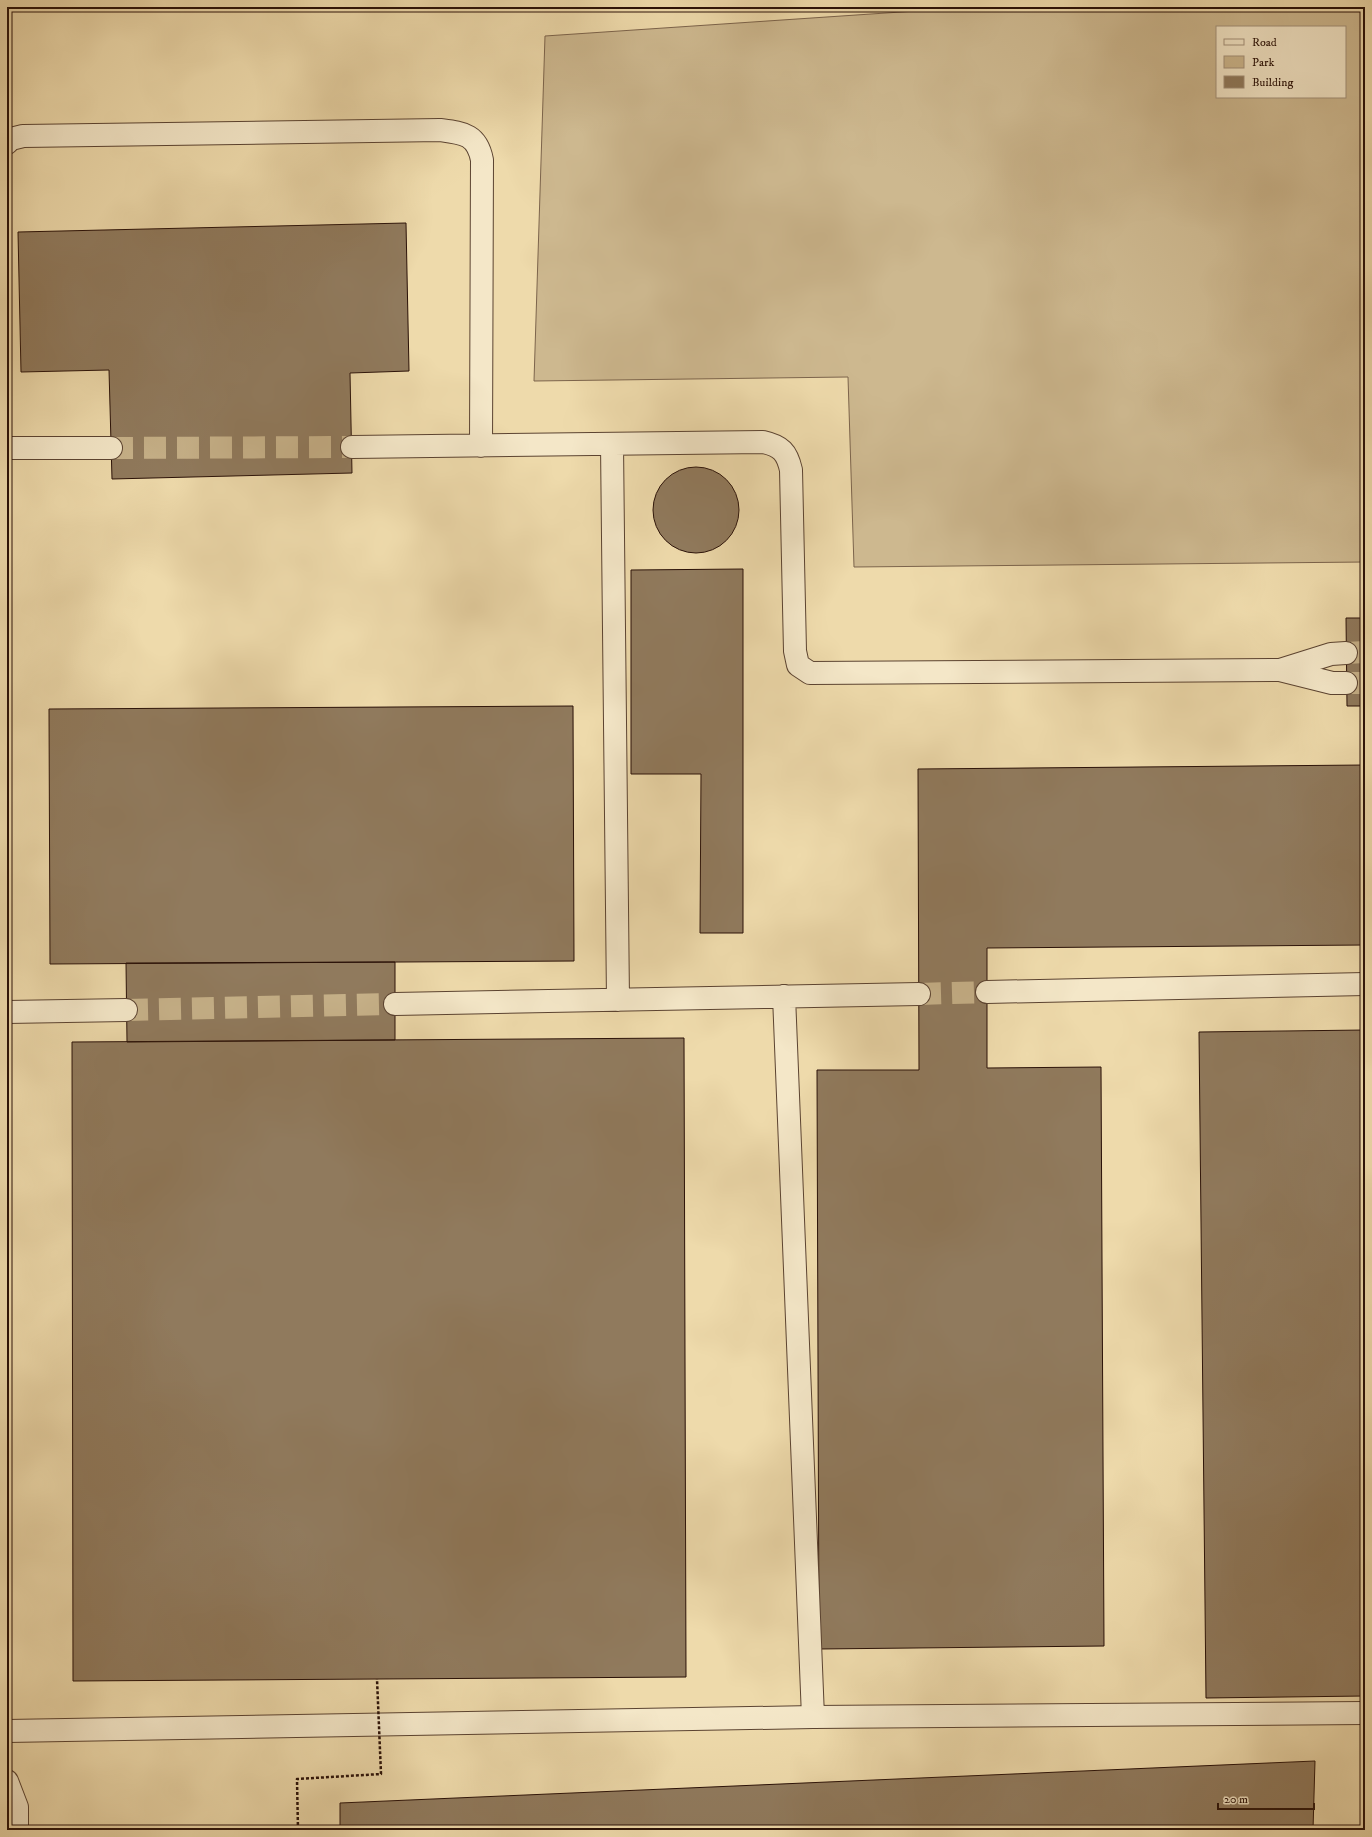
<svg xmlns="http://www.w3.org/2000/svg" width="1372" height="1837" font-family="'IM FELL DW Pica',serif">
<style>
.green{fill:#cdb88f;stroke:#7c644c;fill-rule:evenodd}
.building{fill:#907a5d;stroke:#2a1108}
.lines{fill:none;stroke-linecap:round;stroke-linejoin:round}
.minor-tunnel{stroke:#c7b28a;stroke-width:22;stroke-dasharray:22 11;stroke-linecap:butt}
.minor-casing{stroke:#5b4331;stroke-width:24}
.minor{stroke:#f4e7c8;stroke-width:22}
.path-bridge{stroke:#2a1108;stroke-width:2.5;stroke-dasharray:3 2;stroke-linecap:butt}
</style>
<rect width="100%" height="100%" fill="#eedaab"/>
<filter id="stains"><feTurbulence type="fractalNoise" baseFrequency=".005" numOctaves="4"/><feColorMatrix values="0 0 0 0 .2 0 0 0 0 .09 0 0 0 0 .02 0 0 0 .5 -.17"/></filter>
<radialGradient id="worn" r=".72"><stop offset=".6" stop-color="#630" stop-opacity="0"/><stop offset="1" stop-color="#630" stop-opacity=".3"/></radialGradient>
<!-- green -->
<path class="green" d="M 975,7 L 1365,7 L 1365,562 L 854,567 L 848,377 L 534,381 L 545,36 ZM 1217,27 L 1345,27 L 1345,97 L 1217,97 Z"/>
<!-- building -->
<path class="building" d="M 406,223 L 409,371 L 350,373 L 352,473 L 112,479 L 109,370 L 21,372 L 18,232 Z
M653 510a43 43 0 1 1 86 0a43 43 0 1 1-86 0Z
M 743,569 L 743,933 L 700,933 L 701,774 L 631,774 L 631,570 Z
M 1346,618 L 1365,618 L 1365,706 L 1347,706 Z
M 573,706 L 574,961 L 50,964 L 49,709 Z
M 1365,765 L 1365,945 L 987,948 L 987,1068 L 1101,1067 L 1104,1646 L 819,1649 L 817,1070 L 919,1070 L 918,769 Z
M 395,962 L 395,1040 L 127,1042 L 126,963 Z
M 1365,1030 L 1365,1696 L 1206,1698 L 1199,1032 Z
M 684,1038 L 686,1677 L 73,1681 L 72,1042 Z
M 1315,1761 L 1313,1830 L 340,1830 L 340,1803 Z"/>
<g class="lines">
<!-- minor-tunnel -->
<path class="minor-tunnel" d="M 111,448 L 352,447
M 1346,653 L 1365,652
M 1346,683 L 1365,683
M 919,994 L 987,992
M 126,1010 L 395,1004"/>
<!-- minor casing -->
<g class="minor-casing">
<path id="minor" d="M 7,143 L 11,139 L 23,136 L 440,130 C 463,133 477,134 482,160 L 481,446
M 612,444 L 618,1000
M 352,447 L 763,442 C 781,446 787,452 791,470 L 795,651 L 798,665 L 810,673 L 1280,670 L 1332,683 L 1346,683
M 7,448 L 111,448
M 1280,670 L 1331,654 L 1346,653
M 987,992 L 1365,984
M 784,996 L 813,1717
M 395,1004 L 919,994
M 7,1012 L 126,1010
M 7,1731 L 813,1717 L 1365,1713
M 7,1781 L 17,1807 L 17,1830"/>
</g>
<!-- minor -->
<use href="#minor" class="minor"/>
<!-- path-bridge -->
<path class="path-bridge" d="M 298,1830 L 297,1779 L 381,1774 L 377,1679"/>
</g>
<!-- margin -->
<rect width="1372" height="1837" fill="none" stroke="#eedaab" stroke-width="24"/>
<rect x="8" y="8" width="1356" height="1821" fill="none" stroke="#2a1108" stroke-width="2"/>
<rect x="12" y="12" width="1348" height="1813" fill="none" stroke="#2a1108"/>
<!-- legend -->
<rect x="1216" y="26" width="130" height="72" fill="#f4e7c8" stroke="#a3917b"/>
<rect x="1224" y="39" width="20" height="6" fill="#f4e7c8" stroke="#a3917b"/>
<text x="1252" y="46" font-size="12" fill="#2a1108">Road</text>
<rect x="1224" y="56" width="20" height="12" fill="#cdb88f" stroke="#a3917b"/>
<text x="1252" y="66" font-size="12" fill="#2a1108">Park</text>
<rect x="1224" y="76" width="20" height="12" fill="#907a5d" stroke="#a3917b"/>
<text x="1252" y="86" font-size="12" fill="#2a1108">Building</text>
<!-- scale -->
<path d="M1218 1803v6h96v-6" fill="none" stroke="#2a1108" stroke-width="2"/>
<text x="1224" y="1803" font-size="12" fill="#2a1108" stroke="#f4e7c8" stroke-width="3" paint-order="stroke">20 m</text>
<rect width="100%" height="100%" filter="url(#stains)"/>
<rect width="100%" height="100%" fill="url(#worn)"/>
</svg>
